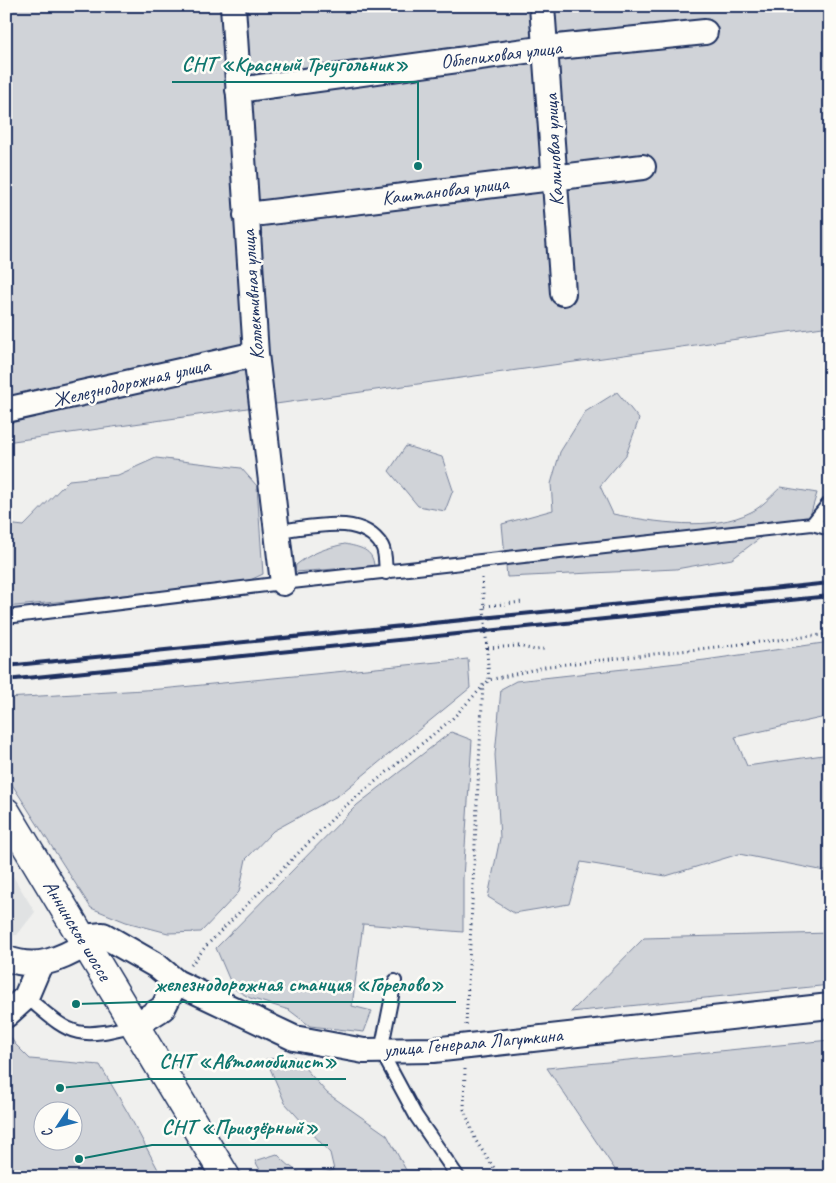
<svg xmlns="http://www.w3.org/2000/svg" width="836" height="1183" font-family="Caveat,sans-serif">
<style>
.built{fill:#e0e2e3}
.green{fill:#d0d3d8;stroke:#76819b;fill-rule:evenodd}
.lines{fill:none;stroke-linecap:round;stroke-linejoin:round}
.service-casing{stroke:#1b2f5e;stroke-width:16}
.minor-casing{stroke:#1b2f5e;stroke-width:28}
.secondary-casing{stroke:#1b2f5e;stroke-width:31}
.path{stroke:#1b2f5e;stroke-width:3;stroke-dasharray:1 4;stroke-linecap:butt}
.service{stroke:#fdfcf7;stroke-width:12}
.minor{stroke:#fdfcf7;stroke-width:24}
.secondary{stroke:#fdfcf7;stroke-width:28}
.rail{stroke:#1b2f5e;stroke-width:4}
.labels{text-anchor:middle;stroke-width:5;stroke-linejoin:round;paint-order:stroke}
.street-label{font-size:20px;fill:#1b2f5e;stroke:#fdfcf7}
.leader{fill:none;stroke:#0f766e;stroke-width:2}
.callout-dot{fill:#0f766e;stroke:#fdfcf7;stroke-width:2}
.callout-label{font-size:21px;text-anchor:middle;font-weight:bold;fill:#0f766e;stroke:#fdfcf7;stroke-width:5;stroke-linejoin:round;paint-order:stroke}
</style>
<rect width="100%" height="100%" fill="#f0f0ee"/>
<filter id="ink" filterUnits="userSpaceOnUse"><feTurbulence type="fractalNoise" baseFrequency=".02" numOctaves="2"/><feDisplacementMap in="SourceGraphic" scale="10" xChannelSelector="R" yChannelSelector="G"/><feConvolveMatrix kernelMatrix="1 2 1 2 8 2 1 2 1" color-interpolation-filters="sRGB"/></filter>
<g filter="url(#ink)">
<!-- built -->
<path class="built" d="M 6,865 L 35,912 L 17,935 L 6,936 Z"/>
<!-- green -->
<path class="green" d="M 6,6 L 830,6 L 830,326 L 6,442 Z
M 617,392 L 639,419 L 626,455 L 600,486 L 613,514 C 653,522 713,532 751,512 C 762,507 772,495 781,487 L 817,493 L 809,519 L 764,535 L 732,559 L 676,569 L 507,577 L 502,524 L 553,510 L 551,484 L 560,452 L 585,412 Z
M 406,446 L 442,457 L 453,490 L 445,511 L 418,506 L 389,471 Z
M 156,458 L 241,468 L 257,486 L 263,574 L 244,583 L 6,607 L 6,524 L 24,526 L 69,480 L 118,475 Z
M 345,544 C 359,547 373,549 374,566 L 295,572 L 296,565 C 311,553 326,548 345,544 Z
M 830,642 L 830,716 L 735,737 L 747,766 L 830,754 L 830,872 L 739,854 L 666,876 L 581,862 L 569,904 L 514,913 L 488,897 L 500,838 L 495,755 L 501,689 L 516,681 L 705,660 Z
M 468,659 L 470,688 L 339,795 L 273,831 L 246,859 L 239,892 L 201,932 L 168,933 L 126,922 L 91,908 L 6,775 L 6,698 L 161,689 Z
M 451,732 L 472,740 L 463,878 L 463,932 L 363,924 L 352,1006 L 372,1011 L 364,1032 L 310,1026 L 289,1010 L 250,998 L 233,988 L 216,948 L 357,805 Z
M 830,933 L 830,985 L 571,1012 L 644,938 Z
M 6,1030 L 15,1044 L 30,1059 L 100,1065 L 128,1113 L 162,1177 L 6,1177 ZM 42,1110 L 72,1110 L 72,1140 L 42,1140 Z
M 830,1040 L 830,1177 L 620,1177 L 547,1068 Z
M 295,1057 L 327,1093 L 387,1135 L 406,1170 L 427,1170 L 432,1177 L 264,1177 L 255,1161 L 277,1154 C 297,1174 305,1180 334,1170 L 330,1153 L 285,1103 L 266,1059 Z"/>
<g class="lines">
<!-- service casing -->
<g class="service-casing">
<path id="service" d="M 812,524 L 830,502
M 277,531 C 310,528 361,512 382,546 C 386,553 385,565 386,573
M 6,617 L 283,583 L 812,524 L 830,529
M 395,981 L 381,1051 L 416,1116 L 458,1177
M 26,997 C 41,1008 59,1028 78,1032 C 96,1036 118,1029 136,1025"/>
</g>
<!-- minor casing -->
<g class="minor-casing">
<path id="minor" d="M 233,6 L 256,354 L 283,583
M 542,6 L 563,293
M 238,90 L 547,48 L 705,32
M 246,215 L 643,167
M 6,410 L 256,354
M 83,937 L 103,935 L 157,966 L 176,982 L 294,1038 L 364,1051 L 433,1050 L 830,1006
M 6,958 C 36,971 61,959 87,944
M 6,1015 L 26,997 L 40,964
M 136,1025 L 163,1008 L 176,982"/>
</g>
<!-- secondary casing -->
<g class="secondary-casing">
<path id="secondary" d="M 6,812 L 226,1177"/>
</g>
<!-- path -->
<path class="path" d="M 482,578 L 489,680
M 485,606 L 523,602
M 488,648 L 518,646 L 535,650 L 544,649
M 191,965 L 206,946 L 343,808 L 452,719 L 489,680 L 549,666 L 830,634
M 466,1025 L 483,684
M 465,1069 L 464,1109 L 476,1141 L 500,1177"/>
<!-- service -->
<use href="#service" class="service"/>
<!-- minor -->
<use href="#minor" class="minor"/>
<!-- secondary -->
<use href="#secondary" class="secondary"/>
<!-- rail -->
<path class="rail" d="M 6,666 L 830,583
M 6,680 L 830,596"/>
</g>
</g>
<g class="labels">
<!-- street labels -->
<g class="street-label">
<text transform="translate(501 54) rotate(-7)" y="7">Облепиховая улица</text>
<text transform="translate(553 150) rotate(-93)" y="7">Калиновая улица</text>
<text transform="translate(445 190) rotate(-7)" y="7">Каштановая улица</text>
<text transform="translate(252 295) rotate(-94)" y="7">Коллективная улица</text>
<text transform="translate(131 382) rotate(-13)" y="7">Железнодорожная улица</text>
<text transform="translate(78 930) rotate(59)" y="7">Аннинское шоссе</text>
<text transform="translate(473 1042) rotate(-5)" y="7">улица Генерала Лагуткина</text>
</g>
</g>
<!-- callouts -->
<path class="leader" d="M418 166L418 82H172M76 1004L143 1002H456M60 1088L149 1079H346M79 1159L152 1145H328"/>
<g class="callout-dot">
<circle cx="418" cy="166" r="5"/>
<circle cx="76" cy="1004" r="5"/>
<circle cx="60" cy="1088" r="5"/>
<circle cx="79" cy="1159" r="5"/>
</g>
<g class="callout-label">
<text x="295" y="71">СНТ «Красный Треугольник»</text>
<text x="299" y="991">железнодорожная станция «Горелово»</text>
<text x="248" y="1068">СНТ «Автомобилист»</text>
<text x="240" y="1134">СНТ «Приозёрный»</text>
</g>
<!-- margin -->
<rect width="836" height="1183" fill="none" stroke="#fdfcf7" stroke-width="25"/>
<rect x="12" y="12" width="811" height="1158" fill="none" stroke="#1b2f5e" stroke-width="2" filter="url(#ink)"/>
<!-- north arrow -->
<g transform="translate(58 1126) rotate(235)"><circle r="24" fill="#fdfcf7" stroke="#a3aaba"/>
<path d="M0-4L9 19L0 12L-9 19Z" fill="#1f6fb2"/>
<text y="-8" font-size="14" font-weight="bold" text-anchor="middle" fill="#1b2f5e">С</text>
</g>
</svg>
